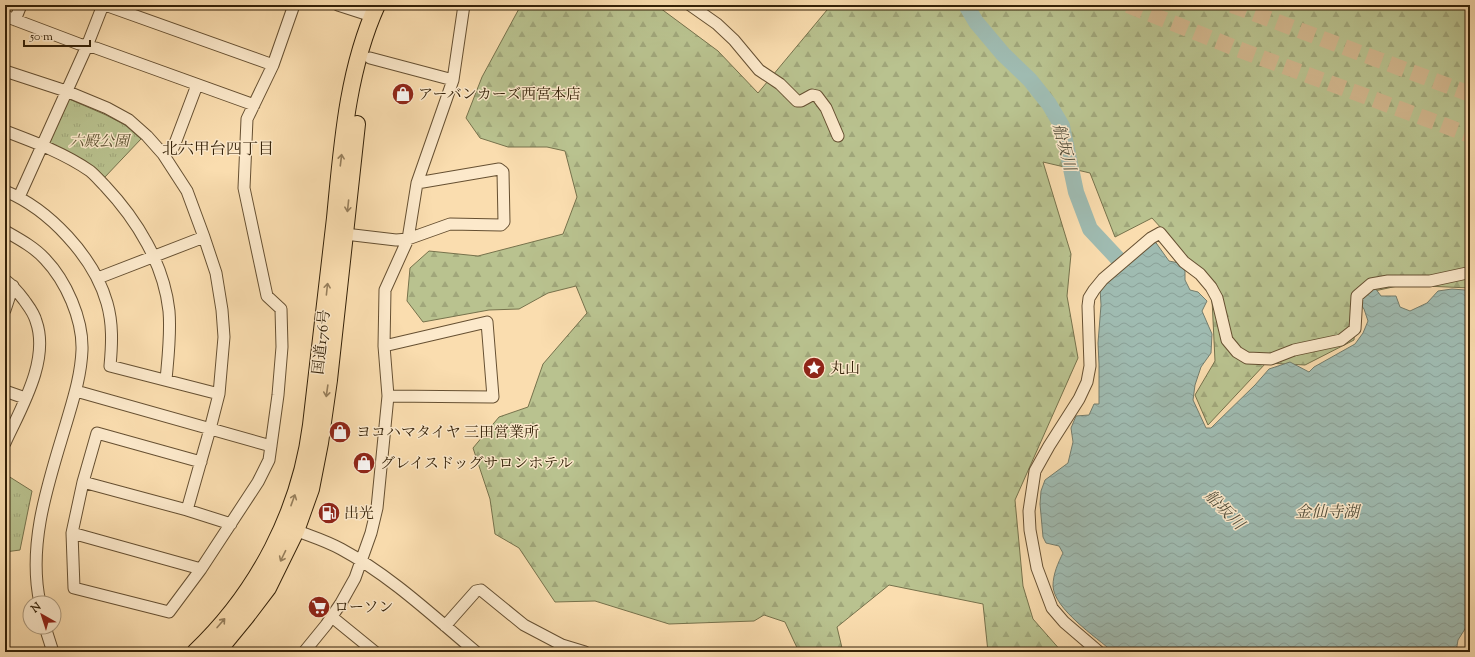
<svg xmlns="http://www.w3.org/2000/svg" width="1475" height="657" font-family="'Sorts Mill Goudy','Noto Serif JP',serif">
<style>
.grass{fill:url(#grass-tufts);stroke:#76724c}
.forest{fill:url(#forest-firs);stroke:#76724c}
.water{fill:url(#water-waves);stroke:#747d6d}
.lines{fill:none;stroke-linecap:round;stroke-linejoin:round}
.river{stroke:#9fbbb1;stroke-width:16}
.highway-tunnel{stroke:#d2b78e;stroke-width:16;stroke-dasharray:16 8;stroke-linecap:butt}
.minor-casing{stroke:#665032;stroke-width:13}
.highway-casing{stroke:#342108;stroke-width:18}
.minor{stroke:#fce9cb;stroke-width:11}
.highway{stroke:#faddaf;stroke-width:16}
.oneway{stroke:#977f5c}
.labels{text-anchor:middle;stroke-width:3;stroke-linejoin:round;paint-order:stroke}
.poi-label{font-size:15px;fill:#342108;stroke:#fce9cb;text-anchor:start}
.park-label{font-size:15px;font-style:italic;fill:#5c5130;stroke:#fce9cb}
.street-label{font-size:15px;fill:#342108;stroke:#fce9cb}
.water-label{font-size:16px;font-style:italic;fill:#544f3b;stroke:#fce9cb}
.neighbourhood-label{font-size:16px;fill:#342108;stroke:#fce9cb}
</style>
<defs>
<pattern id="grass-tufts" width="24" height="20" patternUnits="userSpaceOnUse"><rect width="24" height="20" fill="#b9c28f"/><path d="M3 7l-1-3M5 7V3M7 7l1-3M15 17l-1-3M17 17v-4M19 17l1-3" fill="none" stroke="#a0a67a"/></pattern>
<pattern id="forest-firs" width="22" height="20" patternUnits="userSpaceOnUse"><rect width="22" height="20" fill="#b9c28f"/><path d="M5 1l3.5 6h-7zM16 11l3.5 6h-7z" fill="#a0a67a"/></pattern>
<pattern id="water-waves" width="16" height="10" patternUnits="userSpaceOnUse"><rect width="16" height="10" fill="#9fbbb1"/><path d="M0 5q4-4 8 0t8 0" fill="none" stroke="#8aa097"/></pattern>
</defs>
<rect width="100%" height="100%" fill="#faddaf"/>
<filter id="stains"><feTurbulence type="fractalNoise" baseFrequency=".005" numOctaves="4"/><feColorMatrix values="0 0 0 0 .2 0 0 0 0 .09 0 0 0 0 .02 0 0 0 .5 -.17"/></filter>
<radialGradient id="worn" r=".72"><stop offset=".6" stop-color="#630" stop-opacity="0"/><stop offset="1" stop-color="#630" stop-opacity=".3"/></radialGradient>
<!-- grass -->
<path class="grass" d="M 69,99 L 106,115 L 125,125 L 141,139 L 104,178 L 49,143 Z
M 5,474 L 32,491 L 20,550 L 5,552 Z"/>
<!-- forest -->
<path class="forest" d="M 521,5 L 656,5 L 718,51 L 758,93 L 827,10 L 829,5 L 1470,5 L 1470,288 L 1402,285 L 1356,295 L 1354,340 L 1305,365 L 1266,363 L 1208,425 L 1195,395 L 1215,361 L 1212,299 L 1183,252 L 1152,218 L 1115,237 L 1090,173 L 1043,162 L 1071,254 L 1067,296 L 1078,358 L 1015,500 L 1023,586 L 1033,619 L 1062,652 L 988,652 L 983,604 L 889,585 L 837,627 L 843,652 L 799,652 L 785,622 L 764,615 L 754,621 L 669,624 L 595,601 L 555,602 L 519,548 L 495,534 L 490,499 L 473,448 L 499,417 L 528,407 L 543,364 L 587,313 L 576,286 L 548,293 L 519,309 L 489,310 L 423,322 L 407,301 L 410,268 L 429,251 L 478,256 L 563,234 L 577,197 L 565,151 L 547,147 L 508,147 L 480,138 L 466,118 L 482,77 Z"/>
<!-- water -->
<path class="water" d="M 1154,240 L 1169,261 L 1179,263 L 1185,271 L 1185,280 L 1190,290 L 1198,292 L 1207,301 L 1202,311 L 1212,334 L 1211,353 L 1201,367 L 1195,385 L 1193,400 L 1206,428 L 1211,428 L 1255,385 L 1269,369 L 1290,362 L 1309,372 L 1314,367 L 1355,344 L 1363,333 L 1368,321 L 1364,309 L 1359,302 L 1375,288 L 1381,296 L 1396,296 L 1400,307 L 1410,311 L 1427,303 L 1438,291 L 1452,289 L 1465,290 L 1470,293 L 1470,621 L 1458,640 L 1456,652 L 1113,652 C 1096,637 1054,609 1053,586 C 1053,574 1058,563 1063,553 L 1059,546 L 1046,543 L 1043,537 L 1040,504 L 1041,491 L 1045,480 L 1068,463 L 1073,442 L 1071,428 L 1076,416 L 1089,415 L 1094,404 L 1099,404 L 1099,364 L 1098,343 L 1101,305 L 1100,288 Z"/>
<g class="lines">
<!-- river -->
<path class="river" d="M 966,5 L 976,22 L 1003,54 L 1030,80 L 1049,104 L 1062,126 L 1076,192 L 1090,229 L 1119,260"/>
<!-- highway-tunnel -->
<path class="highway-tunnel" d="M 1128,5 L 1235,48 L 1470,135
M 1232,5 L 1470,94"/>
<!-- minor casing -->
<g class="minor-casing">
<path id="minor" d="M 105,5 L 273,65
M 338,5 L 372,16
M 690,5 L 717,24 L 734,40 L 759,70 L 780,84 L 797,101 L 801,101 L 812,95 L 817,96 L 826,108 L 838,136
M 5,16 L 79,44 L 96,48 L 254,105
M 15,20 L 21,5
M 370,58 L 453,80
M 5,71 L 66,91 L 107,108 L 129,120 L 147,136 L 163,154 L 187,191 L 204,237 L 216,273 L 222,310 L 224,337 L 219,394 L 210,429 L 187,510
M 5,131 C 34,142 64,153 90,171 C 95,175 100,181 105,186 C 137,220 164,264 169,311 C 171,334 168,357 166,380
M 163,154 L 174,146 L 197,85
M 5,191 C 49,209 94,257 107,303 C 113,324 112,344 110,366 L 219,394
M 19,197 L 87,46 L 103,5
M 5,231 C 19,239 34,247 45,259 C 66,281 83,319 82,350 C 81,376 73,400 66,424 C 49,481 27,543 40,603
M 345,234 L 396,240 L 408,239 L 450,224 L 501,225 L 504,222 L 503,172 L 499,169 L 417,183
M 98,278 L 204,237
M 5,280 C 13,286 18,292 24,300 C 29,307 34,313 36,321 C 50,360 21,408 5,443
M 5,310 L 13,286
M 384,346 L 487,322 L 493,397 L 388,396
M 5,391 L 25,398
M 76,391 L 271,446
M 201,462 L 97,433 L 83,482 L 72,533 L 74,588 L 169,612 L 201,569 L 258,482 L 269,460 L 278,395 L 282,347 L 281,309 L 267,296 L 244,188 L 247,119 L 273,65 L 294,5
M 83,482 L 187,510 L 231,524
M 290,528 C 307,535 325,540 341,549 C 391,576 433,616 476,652
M 72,533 L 201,569
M 332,617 L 375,652
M 445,626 L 476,591 L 481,590 L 524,625 L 562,645 L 585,652
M 45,627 L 53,652
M 304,652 L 326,625 L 341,603 L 355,578 L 371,533 L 377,508 L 388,396 L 384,346 L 385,290 L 408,239 L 417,183 L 453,80 L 464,5
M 1099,652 L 1064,622 L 1052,608 L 1037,568 L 1030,530 L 1029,511 L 1035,471 L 1049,446 L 1079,399 L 1087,382 L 1090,366 L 1088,306 L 1089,298 L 1094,290 L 1103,279 L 1151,238 L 1160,233 L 1184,262 L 1200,274 L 1211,287 L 1217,298 L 1227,340 L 1237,352 L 1247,358 L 1271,359 L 1294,350 L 1341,340 L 1355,329 L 1357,296 L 1371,284 L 1388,281 L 1430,281 L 1467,273 L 1470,274"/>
</g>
<!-- highway casing -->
<g class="highway-casing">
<path id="highway" d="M 195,652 C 258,592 300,511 311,425 C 319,356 327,287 335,218 C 342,146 347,71 377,5
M 216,652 L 223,645 L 246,617 L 268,588 L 296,531 L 311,489 L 320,443 L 329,380 L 357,124"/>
</g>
<!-- minor -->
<use href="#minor" class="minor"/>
<!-- highway -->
<use href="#highway" class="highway"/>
</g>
<!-- one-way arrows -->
<defs><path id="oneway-shaft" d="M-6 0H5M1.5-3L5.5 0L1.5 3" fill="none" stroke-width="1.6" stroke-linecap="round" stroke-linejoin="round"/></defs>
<g class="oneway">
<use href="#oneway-shaft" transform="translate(341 160) rotate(-83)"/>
<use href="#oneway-shaft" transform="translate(348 206) rotate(96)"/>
<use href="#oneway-shaft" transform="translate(327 289) rotate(-84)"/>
<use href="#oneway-shaft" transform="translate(327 391) rotate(98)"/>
<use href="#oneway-shaft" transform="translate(293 500) rotate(-70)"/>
<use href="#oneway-shaft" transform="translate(283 556) rotate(116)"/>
<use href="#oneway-shaft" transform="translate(221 623) rotate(-49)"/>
</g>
<!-- icons -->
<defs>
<g id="shop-disc" transform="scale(1.15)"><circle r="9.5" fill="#8f2418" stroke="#fce9cb"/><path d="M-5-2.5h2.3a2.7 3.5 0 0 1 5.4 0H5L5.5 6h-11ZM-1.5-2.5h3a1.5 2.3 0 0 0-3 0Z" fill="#fff"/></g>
<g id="sight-disc" transform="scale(1.15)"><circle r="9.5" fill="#8f2418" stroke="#fce9cb"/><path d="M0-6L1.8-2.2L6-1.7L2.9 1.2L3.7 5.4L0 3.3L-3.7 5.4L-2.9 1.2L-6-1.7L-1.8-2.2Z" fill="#fff"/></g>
<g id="fuel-disc" transform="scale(1.15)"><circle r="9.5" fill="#8f2418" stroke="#fce9cb"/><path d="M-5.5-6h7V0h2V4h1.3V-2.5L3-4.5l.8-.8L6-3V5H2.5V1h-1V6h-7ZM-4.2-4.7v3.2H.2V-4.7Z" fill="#fff"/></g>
<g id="supermarket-disc" transform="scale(1.15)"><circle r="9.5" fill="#8f2418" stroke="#fce9cb"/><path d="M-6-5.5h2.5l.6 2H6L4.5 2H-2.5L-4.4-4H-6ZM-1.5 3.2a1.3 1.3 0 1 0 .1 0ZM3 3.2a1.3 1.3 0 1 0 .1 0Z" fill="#fff"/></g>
</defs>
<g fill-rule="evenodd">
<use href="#shop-disc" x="403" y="94"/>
<use href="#sight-disc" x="814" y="368"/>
<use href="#shop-disc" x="340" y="432"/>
<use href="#shop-disc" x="364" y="463"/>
<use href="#fuel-disc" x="329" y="513"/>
<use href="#supermarket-disc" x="319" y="607"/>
</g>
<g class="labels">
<!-- poi labels -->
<g class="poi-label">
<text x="418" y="99">アーバンカーズ西宮本店</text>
<text x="830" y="373">丸山</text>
<text x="356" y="437">ヨコハマタイヤ 三田営業所</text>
<text x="380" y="468">グレイスドッグサロンホテル</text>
<text x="344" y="518">出光</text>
<text x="334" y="612">ローソン</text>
</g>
<!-- park labels -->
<g class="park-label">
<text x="99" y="146">六殿公園</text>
</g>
<!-- street labels -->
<g class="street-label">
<text transform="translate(321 342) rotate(-84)" y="5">国道176号</text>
</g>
<!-- water labels -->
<g class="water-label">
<text transform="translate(1065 147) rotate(75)" y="6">船坂川</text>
<text transform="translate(1225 509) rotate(45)" y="6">船坂川</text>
<text x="1327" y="517">金仙寺湖</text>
</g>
<!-- neighbourhood labels -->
<g class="neighbourhood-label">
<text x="218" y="154">北六甲台四丁目</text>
</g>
</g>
<!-- margin -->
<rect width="1475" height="657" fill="none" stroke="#faddaf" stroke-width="20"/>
<rect x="6" y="6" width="1463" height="645" fill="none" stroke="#342108" stroke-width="2"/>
<rect x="10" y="10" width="1455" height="637" fill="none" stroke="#342108"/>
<!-- north arrow -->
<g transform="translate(42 615) rotate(321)"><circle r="19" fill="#fce9cb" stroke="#ac997d"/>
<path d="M0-3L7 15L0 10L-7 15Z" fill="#8f2418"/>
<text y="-6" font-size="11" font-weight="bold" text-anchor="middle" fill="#342108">N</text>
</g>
<!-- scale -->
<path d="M24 40v6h66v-6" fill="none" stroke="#342108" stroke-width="2"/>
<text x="30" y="40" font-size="12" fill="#342108" stroke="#fce9cb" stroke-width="3" paint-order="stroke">50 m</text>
<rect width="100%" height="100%" filter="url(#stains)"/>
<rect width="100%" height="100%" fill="url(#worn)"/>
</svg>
